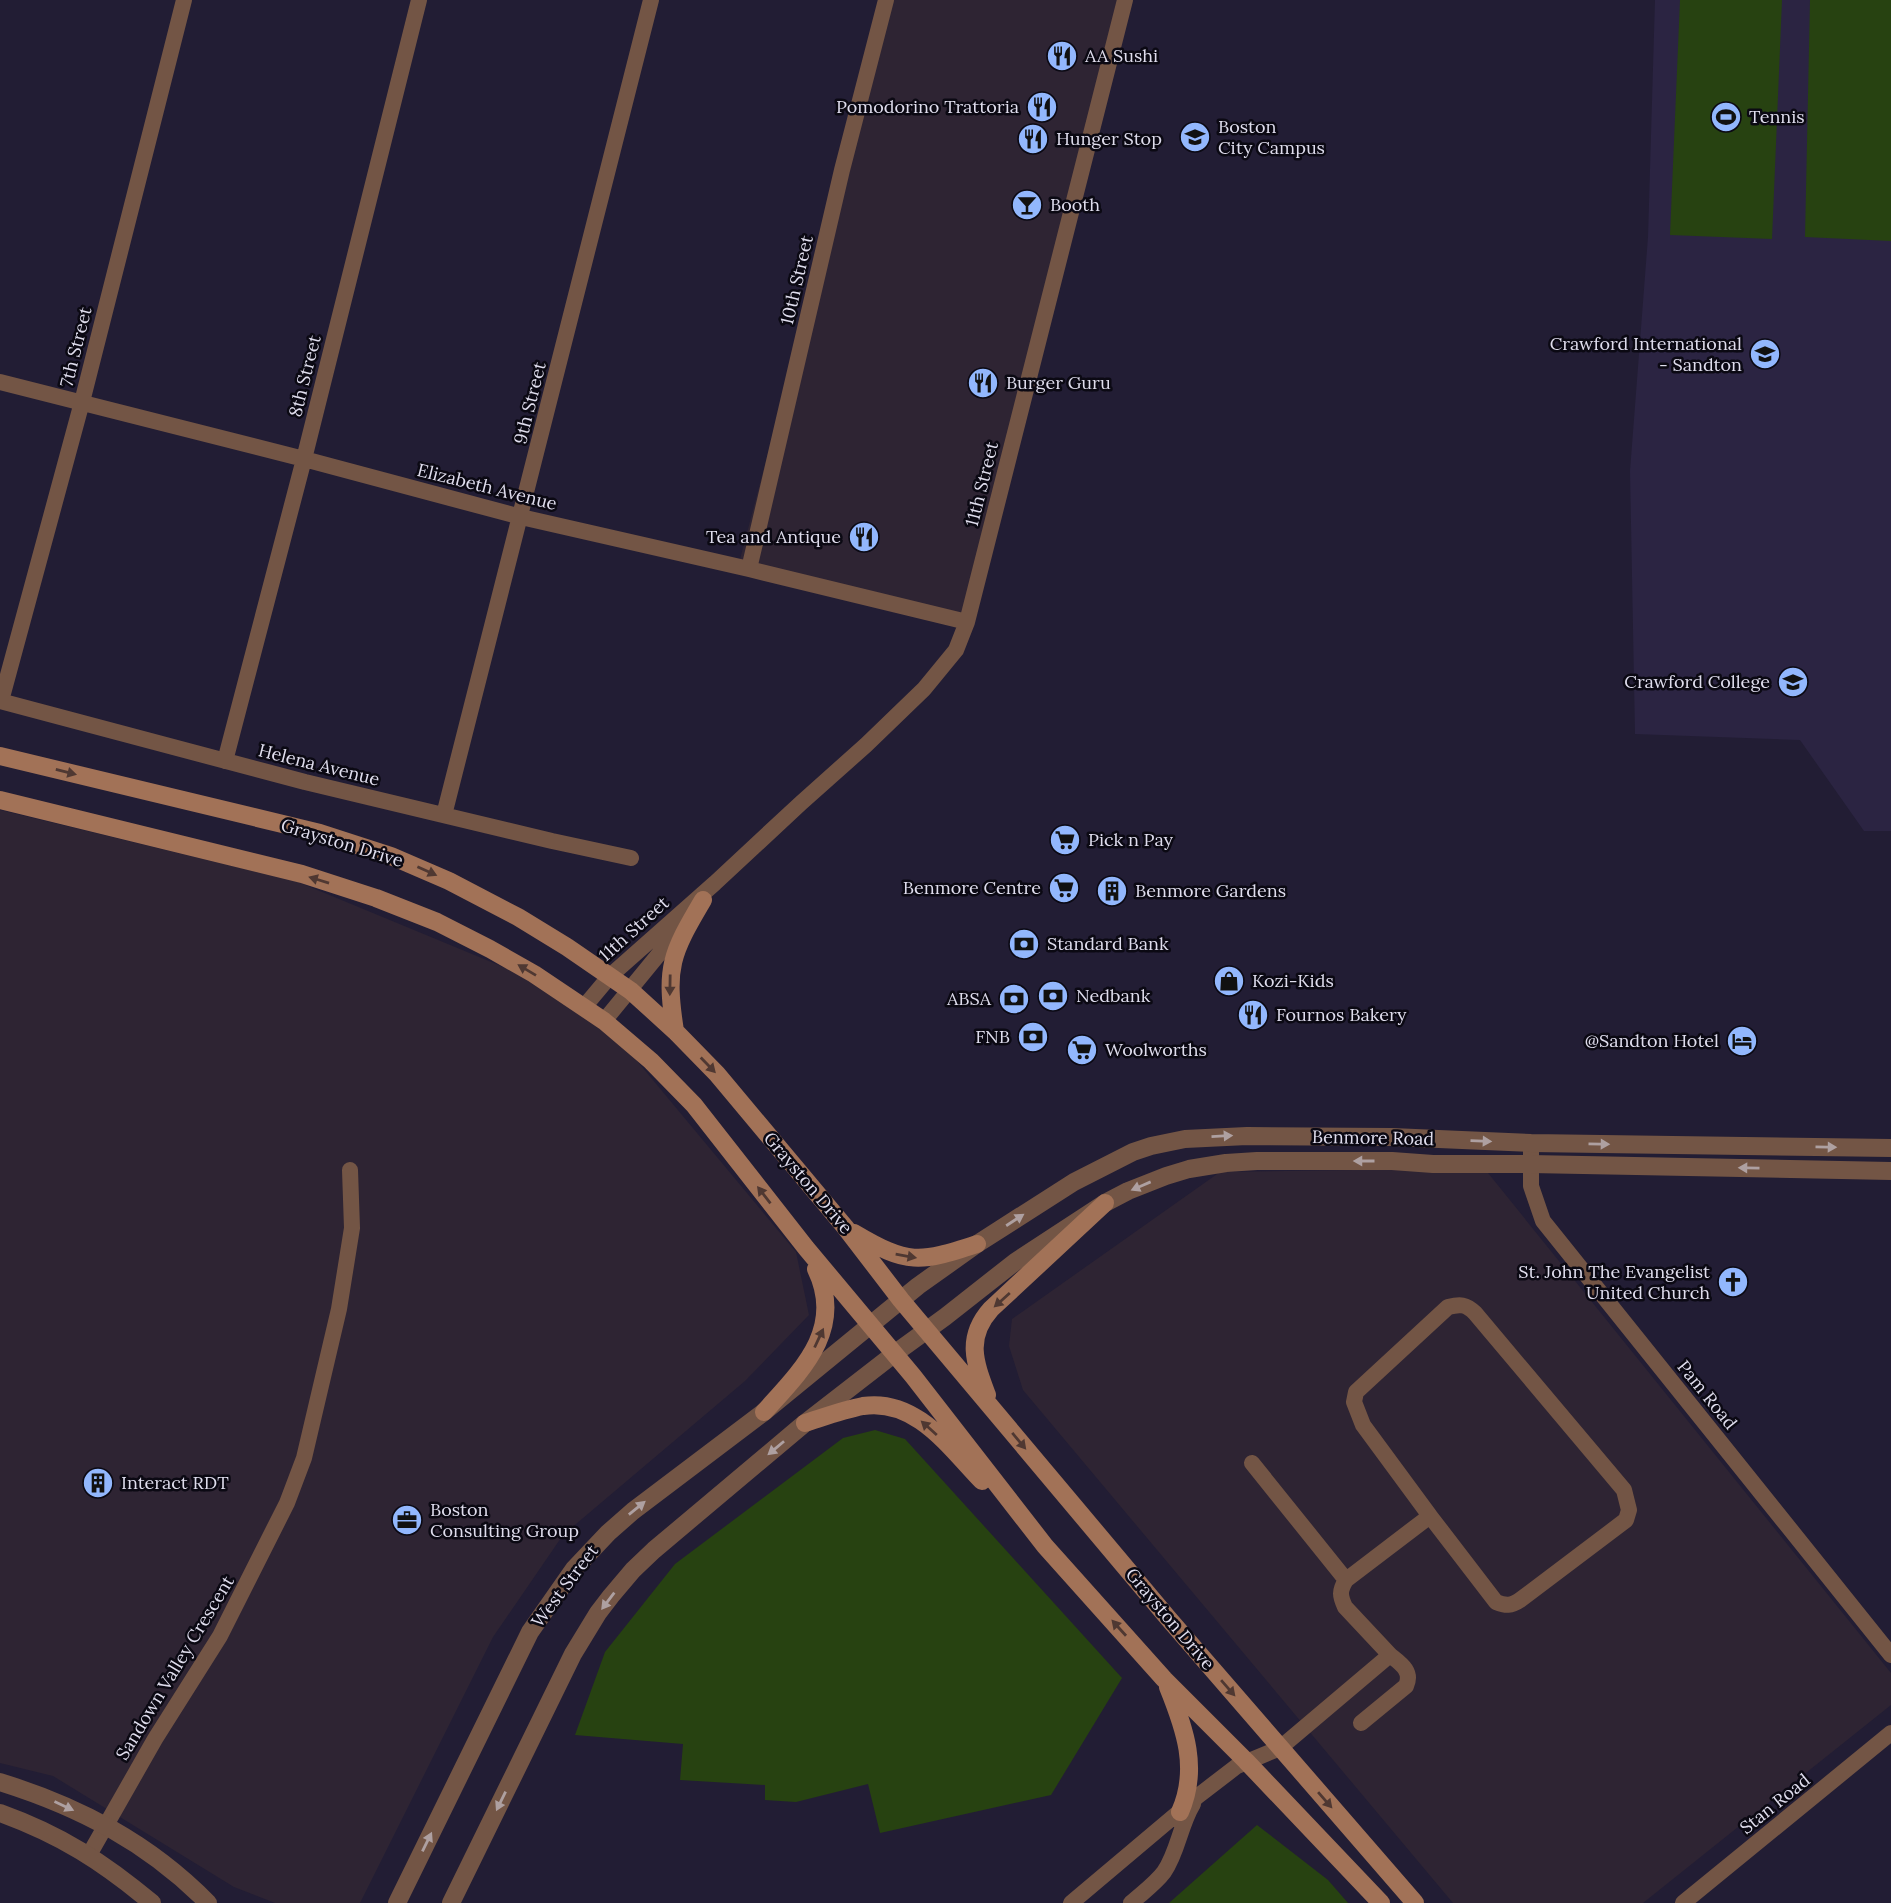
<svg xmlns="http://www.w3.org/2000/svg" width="1891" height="1903" font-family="Lora,serif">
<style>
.commercial{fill:#2e2433}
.built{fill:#2b2442}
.green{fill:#274211}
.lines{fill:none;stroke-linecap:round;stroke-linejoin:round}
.minor{stroke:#735545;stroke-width:16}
.tertiary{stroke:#735545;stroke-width:18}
.secondary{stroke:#a27257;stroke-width:18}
.oneway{fill:#4f3832}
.oneway2{fill:#aea0a1}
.labels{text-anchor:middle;stroke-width:5;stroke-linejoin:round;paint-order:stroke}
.poi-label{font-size:18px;fill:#dfdded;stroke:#0b0913;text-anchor:start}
.street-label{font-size:18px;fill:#dfdded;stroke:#0b0913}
</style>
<rect width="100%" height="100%" fill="#221d34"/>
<!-- commercial -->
<path class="commercial" d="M 887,0 L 1122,0 L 966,621 L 738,567 Z
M 0,810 L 298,882 L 588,1002 L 796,1252 L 809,1315 L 745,1381 L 563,1535 L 493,1637 L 360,1903 L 275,1903 L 234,1887 L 53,1776 L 0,1763 Z
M 1484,1168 L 1891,1673 L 1891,1705 L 1643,1903 L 1453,1903 L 1023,1390 L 1009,1346 L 1012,1319 L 1220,1172 Z"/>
<!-- built -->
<path class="built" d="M 1655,0 L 1891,0 L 1891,831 L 1864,831 L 1800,740 L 1635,734 L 1630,471 L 1648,237 Z"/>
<!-- green -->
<path class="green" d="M 1680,0 L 1782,0 L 1772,239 L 1670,235 Z
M 1810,0 L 1891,0 L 1891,241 L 1805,237 Z
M 875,1430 L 905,1439 L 1122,1678 L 1051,1795 L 880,1833 L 868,1784 L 796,1802 L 765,1800 L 765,1785 L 680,1780 L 683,1744 L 575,1735 L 605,1652 L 675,1564 L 843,1438 Z
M 1257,1825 L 1328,1880 L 1348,1903 L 1169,1903 Z"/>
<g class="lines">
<!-- minor -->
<path class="minor" d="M 0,382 L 304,459 L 521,517 L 749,569 L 967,622
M 749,569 L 842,170 L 886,0
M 0,701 L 305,782 L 552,841 L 631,858
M 1,701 L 82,402 L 184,0
M 225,761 L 304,459 L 419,0
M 444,815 L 651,0
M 584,1007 L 610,976 L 715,883 L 801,803 L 866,745 L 924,689 L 956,650 L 967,622 L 1125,0
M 604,1021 L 686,921
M 1531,1143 L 1531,1186 L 1543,1221 L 1891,1655
M 1252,1463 L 1346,1580
M 1361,1723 L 1406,1686 C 1413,1671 1400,1663 1390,1655
M 89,1855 L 155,1739 L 220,1636 L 287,1503 L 304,1458 L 339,1309 L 352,1228 L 350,1170
M 1071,1903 L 1198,1796 L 1237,1766 L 1280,1748 L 1390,1655 L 1345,1607 C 1340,1596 1339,1591 1346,1580 L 1430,1516 L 1496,1602 C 1506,1606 1511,1606 1520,1600 L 1626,1520 L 1629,1510 L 1624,1490 L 1475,1313 C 1466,1304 1460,1304 1448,1307 L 1356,1392 L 1354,1402 L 1363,1425 L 1430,1516
M 1131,1903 C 1142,1893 1155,1884 1164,1872 C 1178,1852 1180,1825 1193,1804
M 1683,1903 L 1891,1733"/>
<!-- tertiary -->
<path class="tertiary" d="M 0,1782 C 80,1807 149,1843 208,1903
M 0,1813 C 61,1835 103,1862 152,1903
M 397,1903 L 530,1632 L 574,1569 L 608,1533 L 633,1511 L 764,1412 L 918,1286 L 977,1244 L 1074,1182 L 1133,1152 L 1151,1146 L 1185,1139 L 1247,1136 L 1392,1137 L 1531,1143 L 1891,1148
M 451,1903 L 573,1654 L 598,1613 L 611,1596 L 633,1570 L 654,1550 L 805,1423 L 894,1354 L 945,1317 L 1015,1262 L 1105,1203 L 1128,1191 L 1166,1176 L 1189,1169 L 1226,1163 L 1257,1161 L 1392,1161 L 1433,1164 L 1530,1164 L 1891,1171"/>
<!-- secondary -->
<path class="secondary" d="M 0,756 L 320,833 L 391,856 L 449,881 L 518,917 L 567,947 L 631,991 L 675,1031 L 717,1074 L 845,1227 L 901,1300 L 1168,1618 L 1415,1903
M 0,800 L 302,874 L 376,898 L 437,922 L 490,949 L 534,974 L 604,1021 L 651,1061 L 694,1105 L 806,1248 L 913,1376 L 1045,1546 L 1164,1679 L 1246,1761 L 1381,1903
M 675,1031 C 665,967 671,954 703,900
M 854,1233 C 908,1265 919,1263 977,1244
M 987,1395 C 975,1363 965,1338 991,1309 L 1105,1203
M 764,1412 C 802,1370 845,1329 816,1269
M 805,1423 C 824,1417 843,1410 863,1406 C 916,1398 949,1447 982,1481
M 1168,1687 C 1185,1729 1199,1769 1180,1812"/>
</g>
<!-- one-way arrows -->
<defs><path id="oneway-solid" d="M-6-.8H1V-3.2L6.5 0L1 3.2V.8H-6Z" transform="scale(1.75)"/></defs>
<g class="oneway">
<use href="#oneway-solid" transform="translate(66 772) rotate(14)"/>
<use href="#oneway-solid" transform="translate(427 871) rotate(24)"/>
<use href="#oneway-solid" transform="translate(319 880) rotate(-163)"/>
<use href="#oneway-solid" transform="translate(527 970) rotate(-149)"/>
<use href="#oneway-solid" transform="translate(670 985) rotate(91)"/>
<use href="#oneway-solid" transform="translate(708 1065) rotate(46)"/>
<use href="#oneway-solid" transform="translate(764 1195) rotate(-128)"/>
<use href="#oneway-solid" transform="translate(906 1256) rotate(10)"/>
<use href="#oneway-solid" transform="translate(1002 1300) rotate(138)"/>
<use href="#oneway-solid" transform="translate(819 1338) rotate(-65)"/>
<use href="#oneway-solid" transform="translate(929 1428) rotate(-138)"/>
<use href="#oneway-solid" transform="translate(1019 1441) rotate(50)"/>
<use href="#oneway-solid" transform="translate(1119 1628) rotate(-132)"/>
<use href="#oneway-solid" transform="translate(1228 1688) rotate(49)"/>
<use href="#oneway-solid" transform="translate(1325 1800) rotate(49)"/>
</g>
<g class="oneway2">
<use href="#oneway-solid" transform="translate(1222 1136) rotate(-3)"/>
<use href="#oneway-solid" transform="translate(1481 1141) rotate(2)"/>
<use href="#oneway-solid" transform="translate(1599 1144) rotate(1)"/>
<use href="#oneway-solid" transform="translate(1826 1147) rotate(1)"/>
<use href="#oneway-solid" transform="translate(1364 1161) rotate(-180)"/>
<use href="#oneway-solid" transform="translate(1749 1168) rotate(-179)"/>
<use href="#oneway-solid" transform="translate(1141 1186) rotate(157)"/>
<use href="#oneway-solid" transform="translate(1015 1220) rotate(-33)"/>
<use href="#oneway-solid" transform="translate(776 1448) rotate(140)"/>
<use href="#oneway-solid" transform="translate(637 1508) rotate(-39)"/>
<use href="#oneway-solid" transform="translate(608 1601) rotate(127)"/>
<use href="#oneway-solid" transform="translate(501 1801) rotate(116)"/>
<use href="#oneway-solid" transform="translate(64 1806) rotate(25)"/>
<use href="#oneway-solid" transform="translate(427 1842) rotate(-64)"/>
</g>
<!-- icons -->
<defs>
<g id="restaurant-disc" transform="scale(1.575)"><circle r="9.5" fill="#92b7fd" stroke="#0b0913"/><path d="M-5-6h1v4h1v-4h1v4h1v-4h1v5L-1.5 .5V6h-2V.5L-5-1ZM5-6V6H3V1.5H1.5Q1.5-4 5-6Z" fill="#111"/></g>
<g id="stadium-disc" transform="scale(1.575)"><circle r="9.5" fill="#92b7fd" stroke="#0b0913"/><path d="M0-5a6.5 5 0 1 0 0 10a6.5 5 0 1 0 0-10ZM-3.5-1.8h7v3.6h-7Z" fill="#111"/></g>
<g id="university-disc" transform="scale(1.575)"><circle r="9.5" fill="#92b7fd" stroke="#0b0913"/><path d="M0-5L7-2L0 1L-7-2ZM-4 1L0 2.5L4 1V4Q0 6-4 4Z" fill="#111"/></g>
<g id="bar-disc" transform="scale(1.575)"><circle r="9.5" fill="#92b7fd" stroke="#0b0913"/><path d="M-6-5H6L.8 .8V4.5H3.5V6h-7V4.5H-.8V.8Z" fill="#111"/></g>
<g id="school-disc" transform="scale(1.575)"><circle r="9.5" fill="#92b7fd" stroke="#0b0913"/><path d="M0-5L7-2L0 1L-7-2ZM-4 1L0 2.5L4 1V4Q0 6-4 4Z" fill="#111"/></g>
<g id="supermarket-disc" transform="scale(1.575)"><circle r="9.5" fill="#92b7fd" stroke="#0b0913"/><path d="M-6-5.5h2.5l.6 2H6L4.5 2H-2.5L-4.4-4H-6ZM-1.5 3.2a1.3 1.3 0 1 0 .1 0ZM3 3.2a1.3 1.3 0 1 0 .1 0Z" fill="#111"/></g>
<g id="building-disc" transform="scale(1.575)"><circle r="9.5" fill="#92b7fd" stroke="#0b0913"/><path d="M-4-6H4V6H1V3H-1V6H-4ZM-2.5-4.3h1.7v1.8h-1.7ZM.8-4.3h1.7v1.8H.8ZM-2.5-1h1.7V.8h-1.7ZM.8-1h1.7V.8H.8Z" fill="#111"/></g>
<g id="bank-disc" transform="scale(1.575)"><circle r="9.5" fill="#92b7fd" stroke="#0b0913"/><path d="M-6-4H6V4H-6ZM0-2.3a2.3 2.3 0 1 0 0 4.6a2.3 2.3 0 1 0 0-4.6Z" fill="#111"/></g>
<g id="shop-disc" transform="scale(1.575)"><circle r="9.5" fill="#92b7fd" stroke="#0b0913"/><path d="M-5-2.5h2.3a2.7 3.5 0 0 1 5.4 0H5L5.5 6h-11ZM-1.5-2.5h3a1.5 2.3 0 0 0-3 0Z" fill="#111"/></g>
<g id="hotel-disc" transform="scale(1.575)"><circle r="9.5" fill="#92b7fd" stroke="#0b0913"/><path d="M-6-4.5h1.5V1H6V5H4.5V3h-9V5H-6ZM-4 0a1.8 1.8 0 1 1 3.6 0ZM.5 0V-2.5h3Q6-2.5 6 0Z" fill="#111"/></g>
<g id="church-disc" transform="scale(1.575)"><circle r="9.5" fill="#92b7fd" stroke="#0b0913"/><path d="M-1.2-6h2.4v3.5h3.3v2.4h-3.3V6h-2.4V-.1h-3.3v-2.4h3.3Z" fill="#111"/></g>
<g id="office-disc" transform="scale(1.575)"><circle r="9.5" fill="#92b7fd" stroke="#0b0913"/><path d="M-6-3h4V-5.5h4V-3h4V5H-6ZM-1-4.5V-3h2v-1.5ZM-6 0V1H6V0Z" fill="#111"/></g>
</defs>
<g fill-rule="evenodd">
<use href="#restaurant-disc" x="1062" y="56"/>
<use href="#restaurant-disc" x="1042" y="107"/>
<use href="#stadium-disc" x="1726" y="117"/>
<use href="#university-disc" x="1195" y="137"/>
<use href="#restaurant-disc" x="1033" y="139"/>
<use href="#bar-disc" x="1027" y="205"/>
<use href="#school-disc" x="1765" y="354"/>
<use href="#restaurant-disc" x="983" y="383"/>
<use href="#restaurant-disc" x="864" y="537"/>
<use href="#school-disc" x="1793" y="682"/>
<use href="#supermarket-disc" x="1065" y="840"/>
<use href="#supermarket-disc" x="1064" y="888"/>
<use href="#building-disc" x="1112" y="891"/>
<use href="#bank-disc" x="1024" y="944"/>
<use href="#shop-disc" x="1229" y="981"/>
<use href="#bank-disc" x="1053" y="996"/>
<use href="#bank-disc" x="1014" y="999"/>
<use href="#restaurant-disc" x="1253" y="1015"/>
<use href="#bank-disc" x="1033" y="1037"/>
<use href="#hotel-disc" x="1742" y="1041"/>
<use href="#supermarket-disc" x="1082" y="1050"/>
<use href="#church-disc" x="1733" y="1282"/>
<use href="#building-disc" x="98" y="1483"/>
<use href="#office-disc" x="407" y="1520"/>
</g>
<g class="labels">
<!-- poi labels -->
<g class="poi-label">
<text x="1085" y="62">AA Sushi</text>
<text x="1019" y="113" text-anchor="end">Pomodorino Trattoria</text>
<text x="1749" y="123">Tennis</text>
<text x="1218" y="133">Boston<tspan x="1218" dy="21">City Campus</tspan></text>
<text x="1056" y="145">Hunger Stop</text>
<text x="1050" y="211">Booth</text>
<text x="1742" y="350" text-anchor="end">Crawford International<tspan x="1742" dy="21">- Sandton</tspan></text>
<text x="1006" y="389">Burger Guru</text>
<text x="841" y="543" text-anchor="end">Tea and Antique</text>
<text x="1770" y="688" text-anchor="end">Crawford College</text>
<text x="1088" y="846">Pick n Pay</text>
<text x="1041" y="894" text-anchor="end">Benmore Centre</text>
<text x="1135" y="897">Benmore Gardens</text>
<text x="1047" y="950">Standard Bank</text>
<text x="1252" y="987">Kozi-Kids</text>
<text x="1076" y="1002">Nedbank</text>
<text x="991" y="1005" text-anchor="end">ABSA</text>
<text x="1276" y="1021">Fournos Bakery</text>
<text x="1010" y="1043" text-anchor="end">FNB</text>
<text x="1719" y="1047" text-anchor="end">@Sandton Hotel</text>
<text x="1105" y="1056">Woolworths</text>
<text x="1710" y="1278" text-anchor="end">St. John The Evangelist<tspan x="1710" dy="21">United Church</tspan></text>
<text x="121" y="1489">Interact RDT</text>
<text x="430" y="1516">Boston<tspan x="430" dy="21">Consulting Group</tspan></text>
</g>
<!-- street labels -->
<g class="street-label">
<text transform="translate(797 280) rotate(-77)" y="6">10th Street</text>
<text transform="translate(76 347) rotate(-76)" y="6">7th Street</text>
<text transform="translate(305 376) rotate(-76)" y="6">8th Street</text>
<text transform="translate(530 403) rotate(-76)" y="6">9th Street</text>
<text transform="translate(982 484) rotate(-76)" y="6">11th Street</text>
<text transform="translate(487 487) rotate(14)" y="6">Elizabeth Avenue</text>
<text transform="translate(319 765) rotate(14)" y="6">Helena Avenue</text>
<text transform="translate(342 843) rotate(17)" y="6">Grayston Drive</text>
<text transform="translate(634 929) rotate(-42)" y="6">11th Street</text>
<text transform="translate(1373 1138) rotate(1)" y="6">Benmore Road</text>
<text transform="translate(808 1183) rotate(50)" y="6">Grayston Drive</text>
<text transform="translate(1707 1395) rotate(51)" y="6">Pam Road</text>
<text transform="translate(565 1586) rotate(-53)" y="6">West Street</text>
<text transform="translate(1170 1619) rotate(50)" y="6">Grayston Drive</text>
<text transform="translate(175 1668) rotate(-59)" y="6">Sandown Valley Crescent</text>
<text transform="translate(1775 1804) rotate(-39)" y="6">Stan Road</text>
</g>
</g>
</svg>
